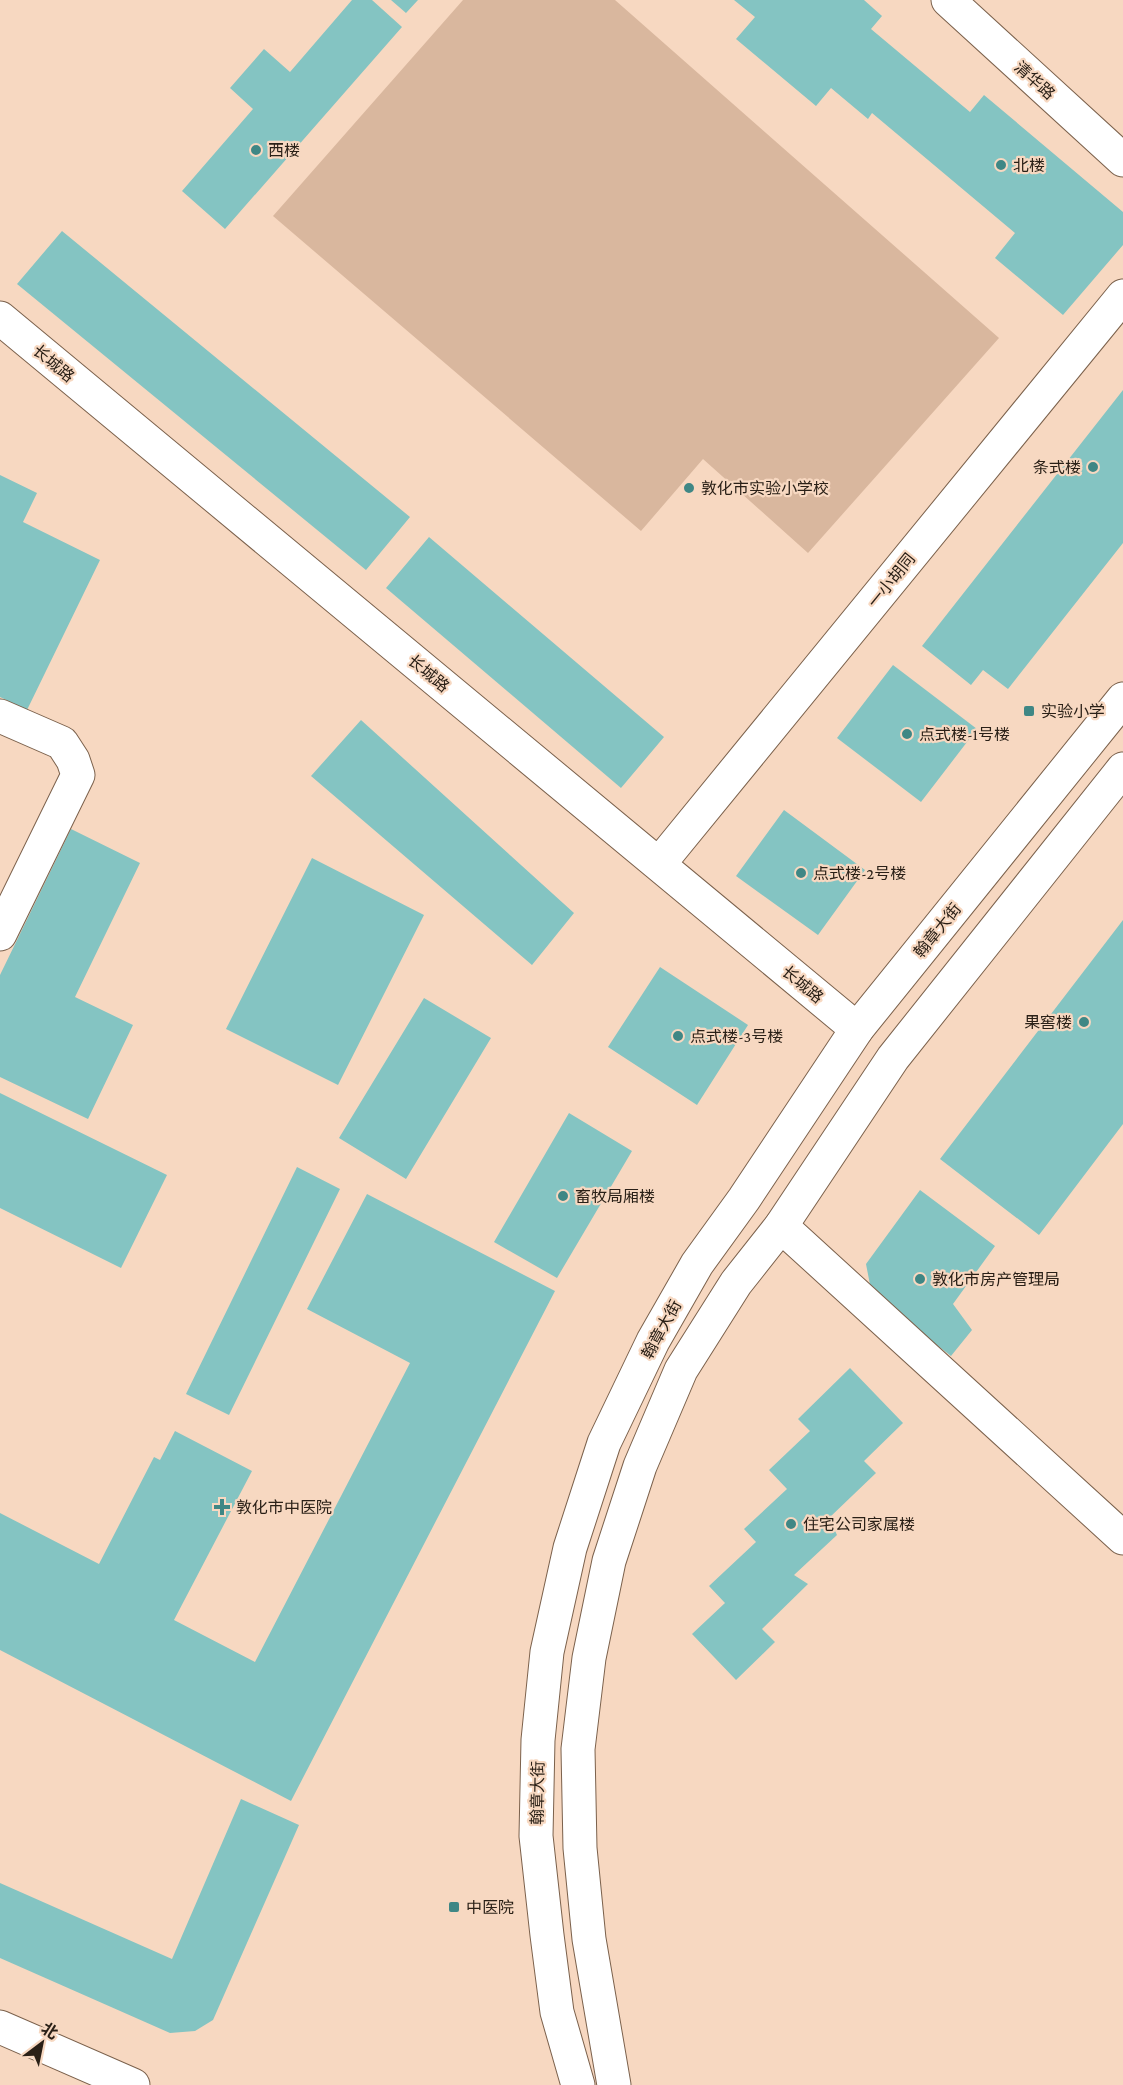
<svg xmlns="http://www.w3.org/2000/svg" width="1123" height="2085" font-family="'Crimson Pro','Noto Sans SC',serif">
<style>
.green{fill:#d9b79e}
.building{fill:#84c4c2}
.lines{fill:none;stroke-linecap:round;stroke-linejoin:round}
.minor-casing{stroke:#7b614c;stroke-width:35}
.major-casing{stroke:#7b614c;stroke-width:35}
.minor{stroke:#fff;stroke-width:33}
.major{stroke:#fff;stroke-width:33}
.poi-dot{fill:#3f8785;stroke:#f7d8c1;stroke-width:2}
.labels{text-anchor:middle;stroke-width:4.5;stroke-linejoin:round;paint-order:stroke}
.street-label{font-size:16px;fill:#2a2017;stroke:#f7d8c1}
.poi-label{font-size:16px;fill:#2a2017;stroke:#f7d8c1;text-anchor:start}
</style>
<rect width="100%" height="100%" fill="#f7d8c1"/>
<!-- green -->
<path class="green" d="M 463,0 L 615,0 L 999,338 L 808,553 L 703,459 L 641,531 L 273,216 Z"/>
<!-- building -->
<path class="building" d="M 352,0 L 372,0 L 402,27 L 225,229 L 182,191 L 253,109 L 230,88 L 264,49 L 290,72 Z
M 391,0 L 418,0 L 406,13 Z
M 734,0 L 864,0 L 882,16 L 871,29 L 970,112 L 984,95 L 1123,212 L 1123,245 L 1063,315 L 995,258 L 1015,233 L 872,113 L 868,119 L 831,88 L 816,106 L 736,39 L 755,17 Z
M 62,231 L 410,517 L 366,570 L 17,284 Z
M 1123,390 L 1123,543 L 1008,689 L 983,670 L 971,685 L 922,646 Z
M 0,475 L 37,493 L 23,522 L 100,560 L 27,710 L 0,697 Z
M 429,537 L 664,737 L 621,788 L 386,588 Z
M 893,665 L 977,729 L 921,802 L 837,738 Z
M 361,720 L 574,913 L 532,965 L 311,776 Z
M 784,810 L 865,870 L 818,935 L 736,876 Z
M 71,829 L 140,863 L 75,997 L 133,1025 L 88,1119 L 0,1077 L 0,975 Z
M 312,858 L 424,915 L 338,1085 L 226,1029 Z
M 1123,920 L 1123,1124 L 1039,1235 L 940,1159 Z
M 660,967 L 748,1025 L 697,1105 L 608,1047 Z
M 424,998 L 491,1038 L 406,1179 L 339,1138 Z
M 0,1093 L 167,1175 L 121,1268 L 0,1208 Z
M 569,1113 L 632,1151 L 557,1278 L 494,1242 Z
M 297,1167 L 340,1189 L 229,1415 L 186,1394 Z
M 920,1190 L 995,1246 L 953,1304 L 972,1330 L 951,1356 L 872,1295 L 866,1264 Z
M 367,1194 L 555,1291 L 291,1801 L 0,1650 L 0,1513 L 99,1564 L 154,1457 L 160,1460 L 175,1431 L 252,1471 L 174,1620 L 255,1662 L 410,1363 L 307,1309 Z
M 850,1368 L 903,1423 L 864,1461 L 876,1473 L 829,1518 L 837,1535 L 794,1575 L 808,1584 L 762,1629 L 775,1642 L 736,1680 L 692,1634 L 725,1603 L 709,1586 L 756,1542 L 744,1529 L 787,1489 L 769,1470 L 810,1431 L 798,1419 Z
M 241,1799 L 299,1825 L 213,2020 L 195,2031 L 170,2033 L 0,1958 L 0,1883 L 172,1959 Z"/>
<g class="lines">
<!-- minor casing -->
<g class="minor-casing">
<path id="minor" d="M 948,0 L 1123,160
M 0,318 L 857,1029
M 0,716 L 62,743 L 73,760 L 78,775 L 0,934
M 659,864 L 1123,296
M 781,1226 L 1123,1538"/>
</g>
<!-- major casing -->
<g class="major-casing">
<path id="major" d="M 0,2027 L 133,2085
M 578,2085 L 557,2012 L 547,1935 L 536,1836 L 538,1740 L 547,1652 L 570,1548 L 604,1443 L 653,1341 L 697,1264 L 744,1199 L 857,1029 L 1123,699
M 614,2085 L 589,1939 L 580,1848 L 578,1749 L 589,1658 L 609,1561 L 640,1466 L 681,1370 L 736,1283 L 781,1226 L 893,1058 L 1123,769"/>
</g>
<!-- minor -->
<use href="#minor" class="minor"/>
<!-- major -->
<use href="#major" class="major"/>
</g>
<!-- markers -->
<g class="poi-dot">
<circle cx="256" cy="150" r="6"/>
<circle cx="1001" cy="165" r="6"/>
<circle cx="1093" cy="467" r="6"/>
<circle cx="689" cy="488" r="6"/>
<rect x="1023" y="705" width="12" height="12" rx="3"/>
<circle cx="907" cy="734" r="6"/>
<circle cx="801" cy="873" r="6"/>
<circle cx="1084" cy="1022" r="6"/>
<circle cx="678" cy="1036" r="6"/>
<circle cx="563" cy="1196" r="6"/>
<circle cx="920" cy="1279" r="6"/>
<path d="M219 1498h6v6h6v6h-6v6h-6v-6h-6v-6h6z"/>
<circle cx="791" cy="1524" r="6"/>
<rect x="448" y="1901" width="12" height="12" rx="3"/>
</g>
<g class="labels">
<!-- street labels -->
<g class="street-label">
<text transform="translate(1035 80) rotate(42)" y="6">清华路</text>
<text transform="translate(54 363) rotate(40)" y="6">长城路</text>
<text transform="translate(891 580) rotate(-51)" y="6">一小胡同</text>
<text transform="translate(429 673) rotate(40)" y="6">长城路</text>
<text transform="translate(937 930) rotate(-51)" y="6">翰章大街</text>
<text transform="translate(803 984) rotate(40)" y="6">长城路</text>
<text transform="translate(661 1329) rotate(-61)" y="6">翰章大街</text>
<text transform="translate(537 1793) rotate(-89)" y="6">翰章大街</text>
</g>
<!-- poi labels -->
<g class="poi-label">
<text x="268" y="156">西楼</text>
<text x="1013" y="171">北楼</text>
<text x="1081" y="473" text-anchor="end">条式楼</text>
<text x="701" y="494">敦化市实验小学校</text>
<text x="1041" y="717">实验小学</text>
<text x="919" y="740">点式楼-1号楼</text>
<text x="813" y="879">点式楼-2号楼</text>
<text x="1072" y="1028" text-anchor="end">果窖楼</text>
<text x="690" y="1042">点式楼-3号楼</text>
<text x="575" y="1202">畜牧局厢楼</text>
<text x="932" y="1285">敦化市房产管理局</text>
<text x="236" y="1513">敦化市中医院</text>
<text x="803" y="1530">住宅公司家属楼</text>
<text x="466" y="1913">中医院</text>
</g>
</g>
<!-- north arrow -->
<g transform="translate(42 2043) rotate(32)" stroke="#f7d8c1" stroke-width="4.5" paint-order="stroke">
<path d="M0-4.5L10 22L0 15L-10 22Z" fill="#2a2017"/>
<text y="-9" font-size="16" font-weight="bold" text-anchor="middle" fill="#2a2017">北</text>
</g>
</svg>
